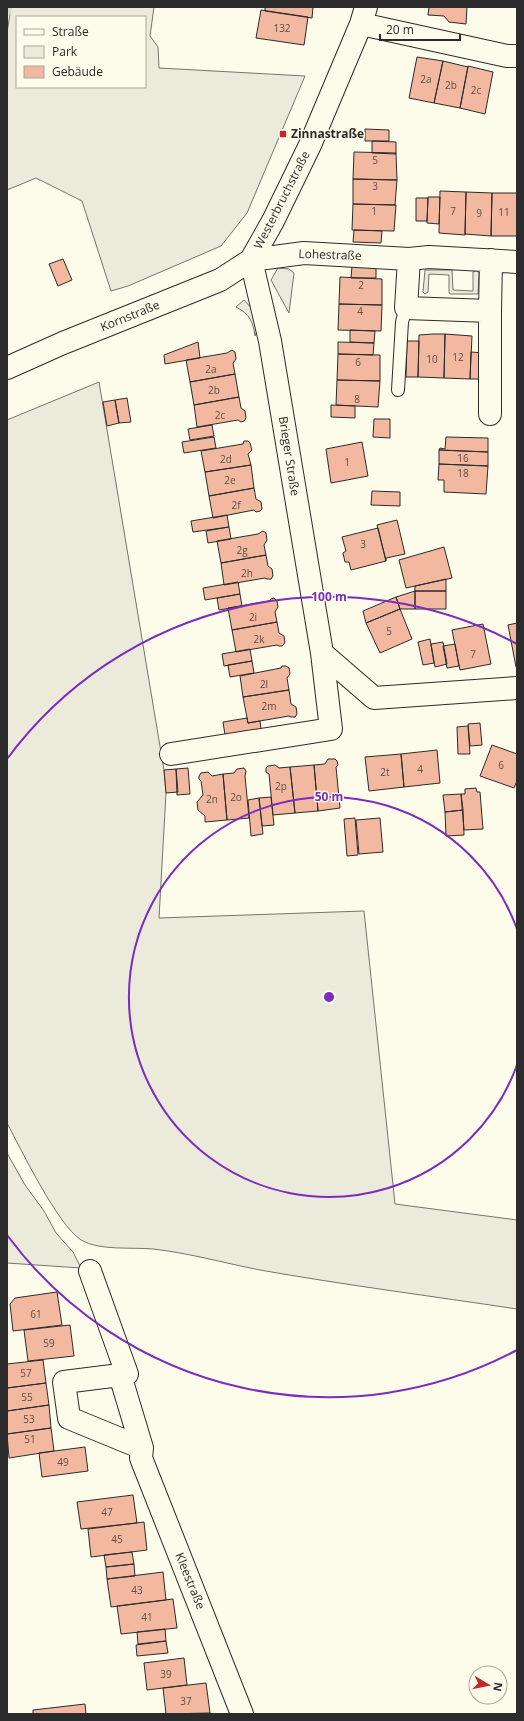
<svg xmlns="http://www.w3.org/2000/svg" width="524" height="1721" font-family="'Open Sans',sans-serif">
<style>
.green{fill:#ecebdb;stroke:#74746e;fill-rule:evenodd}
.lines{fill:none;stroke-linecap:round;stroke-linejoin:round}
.stream{stroke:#d8d7c9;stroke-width:8}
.building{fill:#f2b8a0;stroke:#2b2b2b}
.service-casing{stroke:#2b2b2b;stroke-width:14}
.minor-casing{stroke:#2b2b2b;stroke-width:24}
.service{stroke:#fdfbea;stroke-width:12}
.minor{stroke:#fdfbea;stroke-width:22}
.ring{fill:none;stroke:#7b2cbf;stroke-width:2}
.poi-dot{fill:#c62828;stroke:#fdfbea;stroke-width:1.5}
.labels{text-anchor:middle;stroke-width:3;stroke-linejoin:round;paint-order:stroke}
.number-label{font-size:10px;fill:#5d4e48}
.poi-label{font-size:12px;font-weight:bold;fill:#2b2b2b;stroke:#fdfbea;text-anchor:start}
.street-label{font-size:12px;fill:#2b2b2b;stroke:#fdfbea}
.centre{fill:#7b2cbf;stroke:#fdfbea;stroke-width:2}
.ring-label{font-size:12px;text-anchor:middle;font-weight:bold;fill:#7b2cbf;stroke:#fdfbea;stroke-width:3;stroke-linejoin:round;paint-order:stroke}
</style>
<rect width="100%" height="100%" fill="#fdfbea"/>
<!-- green -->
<path class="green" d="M 11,7 L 154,7 L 150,36 L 158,47 L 159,68 L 305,76 L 247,213 L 221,246 L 128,286 L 111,291 L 82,201 L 36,178 L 7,190 L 7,33 ZM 17,17 L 145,17 L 145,87 L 17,87 Z
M 278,268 L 289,269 L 294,273 L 289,313 L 271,280 Z
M 425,270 L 452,270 L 453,290 L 473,291 L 473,272 L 477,270 L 479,273 L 478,294 L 450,294 L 449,292 L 449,275 L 429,274 L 428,292 L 425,294 L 423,292 Z
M 244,300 L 253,310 L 259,325 L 255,336 C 253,322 250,314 236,307 Z
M 99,382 L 164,770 L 166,793 L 159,918 L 364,911 L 395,1204 L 517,1220 L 517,1309 C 431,1296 345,1285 260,1270 C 224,1263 189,1253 153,1249 C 133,1247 99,1251 81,1240 C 57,1224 22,1151 7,1123 L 7,420 Z
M 7,1153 L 25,1185 L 44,1211 L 56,1233 L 73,1252 L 81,1268 L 7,1263 Z"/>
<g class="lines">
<!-- stream -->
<path class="stream" d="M 7,12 L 8,7"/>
</g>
<!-- building -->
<path class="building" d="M 265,7 L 313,7 L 312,18 L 265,11 Z
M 429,7 L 467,7 L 466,24 L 449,22 L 444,16 L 428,15 Z
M 261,10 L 308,17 L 304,45 L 256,38 Z
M 417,57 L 443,61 L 434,103 L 409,98 Z
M 443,61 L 468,67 L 460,108 L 434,103 Z
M 468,66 L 493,72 L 485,114 L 460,108 Z
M 365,129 L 389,130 L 389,141 L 365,141 Z
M 372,141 L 396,142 L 396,154 L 372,153 Z
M 354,152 L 396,153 L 397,180 L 353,179 Z
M 353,179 L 397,180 L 395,205 L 353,204 Z
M 440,191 L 466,192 L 465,235 L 439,233 Z
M 466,192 L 492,193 L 491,236 L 465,234 Z
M 492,193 L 517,193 L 517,236 L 491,236 Z
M 428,197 L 440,197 L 439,224 L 427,223 Z
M 416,198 L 428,198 L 427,221 L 416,221 Z
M 353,204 L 396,205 L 394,231 L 352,230 Z
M 354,230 L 382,231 L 381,243 L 353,242 Z
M 63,259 L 72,280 L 58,286 L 49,264 Z
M 352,266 L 376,267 L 376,278 L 351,278 Z
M 340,277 L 382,279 L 382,305 L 339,304 Z
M 339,304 L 382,305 L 381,331 L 338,330 Z
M 350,330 L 375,331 L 374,343 L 350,342 Z
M 433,334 L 445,334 L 444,378 L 418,377 L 419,335 Z
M 445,334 L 472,336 L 470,379 L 444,378 Z
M 407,341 L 419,341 L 418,377 L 406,377 Z
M 198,342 L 200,358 L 165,364 L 164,355 Z
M 338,342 L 374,343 L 373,355 L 338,354 Z
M 232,350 L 235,352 L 236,359 L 233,363 L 235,374 L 190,382 L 186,360 L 227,353 Z
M 471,352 L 484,353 L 483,379 L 470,379 Z
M 338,354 L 380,355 L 380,381 L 337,380 Z
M 235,374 L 239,397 L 194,405 L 190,382 Z
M 337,380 L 380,381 L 378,407 L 336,405 Z
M 239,397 L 241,408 L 245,411 L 246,418 L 244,421 L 241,422 L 238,420 L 197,427 L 194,405 Z
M 127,398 L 131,422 L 119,423 L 115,400 Z
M 115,400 L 119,423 L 107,426 L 103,402 Z
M 331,405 L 355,406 L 355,418 L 331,417 Z
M 374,419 L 390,419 L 390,438 L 373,437 Z
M 212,425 L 214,436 L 190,440 L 188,429 Z
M 214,437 L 216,448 L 184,453 L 182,442 Z
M 446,437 L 488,438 L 488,452 L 439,450 L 440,448 L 445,449 Z
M 244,441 L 248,441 L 250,443 L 252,450 L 248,454 L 251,465 L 205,472 L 201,451 L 243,444 Z
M 362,442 L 368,476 L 331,483 L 326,449 Z
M 439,450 L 488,452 L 488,466 L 439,464 Z
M 439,464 L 488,466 L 486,494 L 444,492 L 444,480 L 438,480 Z
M 251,465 L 254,488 L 209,496 L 205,472 Z
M 254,488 L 256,499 L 261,502 L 262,509 L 260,511 L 256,512 L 254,510 L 213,518 L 209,496 Z
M 372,491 L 400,492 L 400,506 L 371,505 Z
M 227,515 L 229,527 L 193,532 L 191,521 Z
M 397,520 L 405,554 L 386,558 L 386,561 L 377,525 Z
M 229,527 L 231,539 L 208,543 L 206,531 Z
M 378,528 L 386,561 L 351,570 L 349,562 L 345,562 L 343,553 L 346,551 L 342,537 Z
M 263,531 L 266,533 L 267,540 L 264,545 L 266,555 L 221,563 L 217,541 L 258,534 Z
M 444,547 L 452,578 L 406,588 L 399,560 Z
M 266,555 L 268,566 L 272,569 L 273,576 L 271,579 L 267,579 L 265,578 L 224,585 L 221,563 Z
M 446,579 L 446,591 L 415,591 L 415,586 Z
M 238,582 L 240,594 L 205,600 L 203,588 Z
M 415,591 L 446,591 L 446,609 L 415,609 Z
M 415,591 L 415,609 L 400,609 L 396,597 Z
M 240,594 L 242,606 L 219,610 L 217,598 Z
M 396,597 L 400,609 L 366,623 L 363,611 Z
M 274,598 L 277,601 L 278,607 L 275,612 L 277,622 L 232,630 L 228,608 L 269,601 L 271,599 Z
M 400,609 L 412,639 L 380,653 L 366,623 Z
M 277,622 L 279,633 L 284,636 L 285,643 L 282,646 L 279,646 L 277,645 L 236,652 L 232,630 Z
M 517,623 L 517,667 L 516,667 L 508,625 Z
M 483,624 L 491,664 L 460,670 L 452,630 Z
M 430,639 L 434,663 L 423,665 L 418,642 Z
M 443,642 L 447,664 L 435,667 L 431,644 Z
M 455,644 L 459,666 L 447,668 L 443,646 Z
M 250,649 L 252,661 L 224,666 L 222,654 Z
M 252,661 L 254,673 L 230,677 L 228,665 Z
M 282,666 L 286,666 L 289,668 L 290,674 L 287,678 L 289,690 L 243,697 L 240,676 L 281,668 Z
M 289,690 L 291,704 L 296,707 L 297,714 L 295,717 L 291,717 L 289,716 L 248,723 L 243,697 Z
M 247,718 L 248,723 L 260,721 L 261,729 L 225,735 L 223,722 Z
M 480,723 L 482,745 L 470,746 L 468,724 Z
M 468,726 L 470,754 L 458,754 L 457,727 Z
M 492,745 L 517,754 L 517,781 L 514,788 L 480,776 Z
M 437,750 L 440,783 L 404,787 L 401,754 Z
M 401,754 L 404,787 L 369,791 L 365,757 Z
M 328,759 L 335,759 L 337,761 L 338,765 L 336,767 L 340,808 L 318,811 L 314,765 L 325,764 Z
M 275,765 L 279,768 L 290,767 L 295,813 L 273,815 L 269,774 L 266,772 L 266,768 L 268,766 Z
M 314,765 L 318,811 L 295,813 L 290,767 Z
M 188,768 L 190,794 L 177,795 L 176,769 Z
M 244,768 L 246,771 L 245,776 L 249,818 L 227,820 L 223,774 L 234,773 L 237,769 Z
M 176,769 L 178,792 L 166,793 L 164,770 Z
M 208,772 L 212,776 L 223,774 L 227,820 L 205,822 L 205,816 L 198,810 L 197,802 L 203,795 L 201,781 L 199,779 L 199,776 L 201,773 Z
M 476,788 L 477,792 L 480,792 L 483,829 L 464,830 L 461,794 L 465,794 L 465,789 Z
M 461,794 L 463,810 L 445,812 L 443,795 Z
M 271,797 L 274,825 L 262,826 L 259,798 Z
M 259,798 L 263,834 L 251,836 L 248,800 Z
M 463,810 L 464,835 L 446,836 L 445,812 Z
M 355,818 L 358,855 L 347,856 L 344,819 Z
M 380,818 L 383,852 L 359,854 L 356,820 Z
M 57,1292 L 62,1325 L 13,1331 L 10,1304 L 15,1298 Z
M 70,1325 L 74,1356 L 28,1361 L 24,1330 Z
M 43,1360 L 46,1383 L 7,1388 L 7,1364 Z
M 46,1383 L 49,1405 L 7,1411 L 7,1388 Z
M 49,1405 L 51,1428 L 7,1434 L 7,1411 Z
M 51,1428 L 54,1451 L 9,1458 L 7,1434 Z
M 85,1447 L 88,1471 L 42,1477 L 39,1453 Z
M 133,1495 L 137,1523 L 81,1529 L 77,1502 Z
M 144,1522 L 147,1550 L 91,1557 L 88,1529 Z
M 132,1552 L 134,1564 L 106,1567 L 104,1555 Z
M 134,1564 L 135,1576 L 107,1579 L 106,1567 Z
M 163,1572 L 166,1600 L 111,1607 L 107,1579 Z
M 173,1599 L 177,1628 L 121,1634 L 117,1606 Z
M 165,1629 L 166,1641 L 138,1644 L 137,1632 Z
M 166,1641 L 168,1653 L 137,1656 L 136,1645 Z
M 184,1658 L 187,1685 L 147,1690 L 144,1663 Z
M 206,1683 L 210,1713 L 166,1714 L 163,1688 Z
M 85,1704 L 86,1714 L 33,1714 L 33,1710 Z"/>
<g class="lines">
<!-- service casing -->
<g class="service-casing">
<path id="service" d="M 398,390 L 402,322 L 406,308"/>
</g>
<!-- minor casing -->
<g class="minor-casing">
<path id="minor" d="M 361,24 L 507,56 L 517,56
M 409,259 L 406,308 L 490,311
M 251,260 L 270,341 L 322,653 L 374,698 L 517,688
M 251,260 L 273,221 L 310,145 L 361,24 L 366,7
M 7,368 L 63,343 L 220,280 L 251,260 L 304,253 L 409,259 L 429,257 L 517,262
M 490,414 L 490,311 L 491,260
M 171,754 L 331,729 L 322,653
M 90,1271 L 127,1374 L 120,1375 L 142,1448 L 141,1458 L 242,1714
M 120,1375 L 64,1382 L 69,1418 L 142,1448"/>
</g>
<!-- service -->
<use href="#service" class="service"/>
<!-- minor -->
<use href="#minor" class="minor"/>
</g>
<!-- distance rings -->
<g class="ring">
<path d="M517 1065A200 200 0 1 1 517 929"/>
<path d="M517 1350A400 400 0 0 1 7 1235M7 759A400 400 0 0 1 517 644"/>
</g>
<!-- markers -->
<rect class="poi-dot" x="279" y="130" width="8" height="8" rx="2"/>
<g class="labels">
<!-- number labels -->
<g class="number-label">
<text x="282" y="32">132</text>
<text x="426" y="83">2a</text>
<text x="451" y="89">2b</text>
<text x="476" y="94">2c</text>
<text x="375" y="164">5</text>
<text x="375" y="190">3</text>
<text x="374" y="215">1</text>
<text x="453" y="215">7</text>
<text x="504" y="216">11</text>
<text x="479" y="217">9</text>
<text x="361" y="289">2</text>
<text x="360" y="315">4</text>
<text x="458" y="361">12</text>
<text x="432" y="363">10</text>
<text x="358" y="366">6</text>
<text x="211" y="373">2a</text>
<text x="214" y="394">2b</text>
<text x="357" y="403">8</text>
<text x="220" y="419">2c</text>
<text x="463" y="462">16</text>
<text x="226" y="463">2d</text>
<text x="347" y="466">1</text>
<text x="463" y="477">18</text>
<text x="230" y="484">2e</text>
<text x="236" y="509">2f</text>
<text x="363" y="548">3</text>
<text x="242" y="554">2g</text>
<text x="247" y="577">2h</text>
<text x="253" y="621">2i</text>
<text x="389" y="635">5</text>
<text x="259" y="643">2k</text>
<text x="473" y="658">7</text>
<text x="264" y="688">2l</text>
<text x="269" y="710">2m</text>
<text x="501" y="769">6</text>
<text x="420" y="773">4</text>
<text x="385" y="776">2t</text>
<text x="281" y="790">2p</text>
<text x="236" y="801">2o</text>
<text x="212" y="803">2n</text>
<text x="36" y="1318">61</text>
<text x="49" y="1347">59</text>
<text x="26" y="1377">57</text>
<text x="27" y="1401">55</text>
<text x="29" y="1423">53</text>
<text x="30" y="1443">51</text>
<text x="63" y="1466">49</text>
<text x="107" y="1516">47</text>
<text x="117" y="1543">45</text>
<text x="137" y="1594">43</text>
<text x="147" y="1621">41</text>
<text x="166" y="1678">39</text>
<text x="186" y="1705">37</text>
</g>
<!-- poi labels -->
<g class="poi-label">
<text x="291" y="138">Zinnastraße</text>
</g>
<!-- street labels -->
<g class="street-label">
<text transform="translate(282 200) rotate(-63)" y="4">Westerbruchstraße</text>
<text transform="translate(330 255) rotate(2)" y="4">Lohestraße</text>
<text transform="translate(130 316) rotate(-22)" y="4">Kornstraße</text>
<text transform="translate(289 456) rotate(81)" y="4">Brieger Straße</text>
<text transform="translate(190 1581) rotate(68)" y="4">Kleestraße</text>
</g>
</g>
<circle cx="329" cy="997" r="6" class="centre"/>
<g class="ring-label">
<text x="329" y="601">100 m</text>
<text x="329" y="801">50 m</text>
</g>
<!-- border -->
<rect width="524" height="1721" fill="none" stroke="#2b2b2b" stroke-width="16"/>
<!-- legend -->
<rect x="16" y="16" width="130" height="72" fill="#fdfbea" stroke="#a9a89e"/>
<rect x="24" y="29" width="20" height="6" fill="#fdfbea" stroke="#a9a89e"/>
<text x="52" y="36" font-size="12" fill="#2b2b2b">Straße</text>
<rect x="24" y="46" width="20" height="12" fill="#ecebdb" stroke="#a9a89e"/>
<text x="52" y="56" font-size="12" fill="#2b2b2b">Park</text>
<rect x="24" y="66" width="20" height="12" fill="#f2b8a0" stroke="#a9a89e"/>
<text x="52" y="76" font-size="12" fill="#2b2b2b">Gebäude</text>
<!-- north arrow -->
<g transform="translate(488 1685) rotate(100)"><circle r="19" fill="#fdfbea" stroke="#a9a89e"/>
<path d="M0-3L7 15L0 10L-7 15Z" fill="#c62828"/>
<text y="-6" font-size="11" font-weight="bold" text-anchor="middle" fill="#2b2b2b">N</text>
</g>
<!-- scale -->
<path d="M380 34v6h80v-6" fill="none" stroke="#2b2b2b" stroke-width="2"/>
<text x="386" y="34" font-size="12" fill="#2b2b2b" stroke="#fdfbea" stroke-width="3" paint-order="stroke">20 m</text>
</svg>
